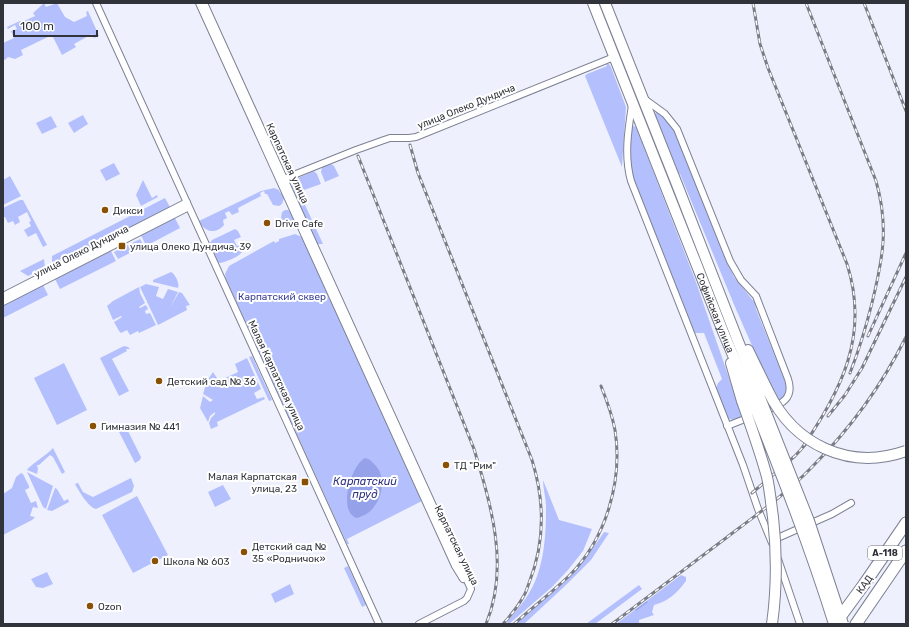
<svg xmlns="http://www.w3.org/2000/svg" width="909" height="627" font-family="Rubik,sans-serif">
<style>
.green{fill:#b4c0fd}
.water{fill:#95a2e9}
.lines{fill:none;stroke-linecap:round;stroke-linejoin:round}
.stream{stroke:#95a2e9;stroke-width:1.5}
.minor-casing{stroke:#7d8192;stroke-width:8}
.primary-casing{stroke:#7d8192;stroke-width:12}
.motorway-casing{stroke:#7d8192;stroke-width:13}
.minor{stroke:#fff;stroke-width:6}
.primary{stroke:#fff;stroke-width:10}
.motorway{stroke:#fff;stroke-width:11}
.rail-casing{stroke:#7a7d86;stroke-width:3}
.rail{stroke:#fff;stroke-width:1.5;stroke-dasharray:4.5;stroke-linecap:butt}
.primary-bridge-casing{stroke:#7d8192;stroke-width:12;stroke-linecap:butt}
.motorway-bridge-casing{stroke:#7d8192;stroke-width:13;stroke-linecap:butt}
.primary-bridge{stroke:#fff;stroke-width:10}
.motorway-bridge{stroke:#fff;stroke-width:11}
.poi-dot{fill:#895104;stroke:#fff;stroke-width:1.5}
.labels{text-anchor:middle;stroke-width:4;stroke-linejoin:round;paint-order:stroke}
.shield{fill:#fff;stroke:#6f7075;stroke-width:1}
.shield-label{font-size:9px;font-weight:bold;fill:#31333a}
.street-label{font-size:10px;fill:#31333a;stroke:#fff}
.poi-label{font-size:10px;fill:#31333a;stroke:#fff;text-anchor:start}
.park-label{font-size:10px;fill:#3b4295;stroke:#fff}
.water-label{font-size:11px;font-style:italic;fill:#2c3081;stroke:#fff}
</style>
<rect width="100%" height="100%" fill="#eef1fd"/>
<!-- green -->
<path class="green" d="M 44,3 L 46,7 L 57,3 L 65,17 L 74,22 L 87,16 L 86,12 L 88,11 L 99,36 L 94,38 L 92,34 L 74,44 L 76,47 L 62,55 L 52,35 L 21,50 L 23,55 L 15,59 L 8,57 L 5,60 L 3,59 L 3,43 L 14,38 L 11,31 L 17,29 L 15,25 L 8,29 L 7,27 L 20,21 L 22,22 L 35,16 L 33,13 Z
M 606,64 L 609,64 L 611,67 L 626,107 L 622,167 L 585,76 L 587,74 L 607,66 Z
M 656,112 L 658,112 L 672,126 L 727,262 L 734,277 L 755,303 L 756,309 L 786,384 C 787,390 785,397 779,401 L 733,420 L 727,418 L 716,388 L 718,383 L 722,379 L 704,333 L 694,333 L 633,178 C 629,161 631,144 632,127 L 634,126 L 636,127 L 696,282 L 738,404 L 772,391 L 735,307 L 680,174 L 679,174 L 655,114 Z
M 83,115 L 88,124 L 74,133 L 68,123 Z
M 51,116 L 57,127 L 42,134 L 36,123 Z
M 114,163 L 120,174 L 106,181 L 100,170 Z
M 331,164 L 334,166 L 339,176 L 325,182 L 321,172 L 322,167 Z
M 314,171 L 317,174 L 321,184 L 304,190 L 300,194 L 323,244 L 316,244 L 291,188 L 293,180 Z
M 10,176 L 21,196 L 3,205 L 3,180 Z
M 143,180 L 152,198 L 157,195 L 158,197 L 141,206 L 136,195 Z
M 274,188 L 279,190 L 280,193 L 282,192 L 284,198 L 282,204 L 279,206 L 273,205 L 267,194 L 265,194 L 264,191 L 260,193 L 261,196 L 238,208 L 239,212 L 232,215 L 229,211 L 225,213 L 227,218 L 223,220 L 224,225 C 216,235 204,232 199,221 L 261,191 Z
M 165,198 L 170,207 L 52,267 L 52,256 Z
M 20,200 L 23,200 L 47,245 L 43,247 L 36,233 L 28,237 L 24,230 L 31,226 L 29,222 L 31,221 L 27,212 L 18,217 L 20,222 L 15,225 L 13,221 L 8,223 L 5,217 L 3,217 L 3,208 Z
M 285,210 L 288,210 L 291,212 L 295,221 L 293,228 L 287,227 L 281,218 L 282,212 Z
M 175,218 L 180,228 L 146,246 L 141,235 Z
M 235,229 L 238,231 L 241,237 L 234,240 L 237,246 L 240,245 L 241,247 L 245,245 C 245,255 229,261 220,263 L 218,262 L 210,243 L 212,240 Z
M 295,234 L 302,237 L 312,257 L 422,501 L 347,539 L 349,544 L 347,544 L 226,280 L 225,274 L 229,266 L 274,241 L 275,243 L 279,241 L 279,239 Z
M 140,239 L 144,246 L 118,259 L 114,252 Z
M 111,251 L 116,261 L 60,289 L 55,279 Z
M 44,259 L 45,268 L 36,272 L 35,270 L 32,272 L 32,274 L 28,276 L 20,271 Z
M 171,272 C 175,274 180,283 178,288 L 153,282 L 153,280 Z
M 146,284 L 159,287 L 156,296 L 163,299 L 168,289 L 178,292 L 170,308 L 179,292 L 182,293 L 190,305 L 186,306 L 187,310 L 158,325 L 140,287 Z
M 43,285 L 48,295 L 3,318 L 3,306 Z
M 139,287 L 140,293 L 145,303 L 139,307 L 140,308 L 146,305 L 148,309 L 145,311 L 146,314 L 150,313 L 156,325 L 139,333 L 138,331 L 130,335 L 127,330 L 121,333 L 119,331 L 114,322 L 122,317 L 121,316 L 113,320 L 107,306 L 113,301 Z
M 124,346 L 128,347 L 130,349 L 126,349 L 127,351 L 112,359 L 129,391 L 119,396 L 100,358 Z
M 252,356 L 272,400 L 269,401 L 249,357 Z
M 247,358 L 261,389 L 254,393 L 257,399 L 264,397 L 265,399 L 217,422 L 218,426 L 211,429 L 209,423 L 211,418 L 215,414 L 215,412 L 210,416 L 208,422 L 200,408 L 203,396 L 210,402 L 213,400 L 203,394 L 207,381 L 213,372 L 219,381 L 238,372 L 235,364 Z
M 64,363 L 87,410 L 57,425 L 34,378 Z
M 124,426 L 127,429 L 141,457 L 140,460 L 135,463 L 117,428 Z
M 53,448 L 65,472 L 62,474 L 53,457 L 50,455 L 39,465 L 37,465 L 38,469 L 37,474 L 27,470 C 30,465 47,455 53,448 Z
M 27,472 L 53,486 L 46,509 L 43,507 Z
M 21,473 L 23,474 L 29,486 L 29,488 L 25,490 L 31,503 L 36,501 L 38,508 L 33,507 L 30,516 L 35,517 L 32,520 L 3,535 L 3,494 L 12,488 L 16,477 Z
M 131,478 L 134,486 L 132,492 L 96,509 C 88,507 79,491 75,484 L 78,483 L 83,492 L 93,497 Z
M 543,480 L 559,520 L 592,529 L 583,551 L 568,570 L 552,587 L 509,624 L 507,622 C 513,614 520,607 526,598 C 544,572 546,538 546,507 C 546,498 543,488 543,480 Z
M 223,485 L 231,499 L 215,507 L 208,492 Z
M 55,488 L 57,489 L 64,501 L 68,499 L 69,502 L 52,511 L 47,510 Z
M 137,496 L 168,555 L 133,573 L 102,515 Z
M 604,532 L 609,533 L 591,560 L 566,585 L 524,624 L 515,624 C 547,596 580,569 604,532 Z
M 348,566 L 366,605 L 362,607 L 344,568 Z
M 47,572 L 53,584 L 43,588 L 36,587 L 31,579 Z
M 681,575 L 686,577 L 686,581 C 677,593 669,601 654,605 L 652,612 L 654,615 L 639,620 L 639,624 L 616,624 Z
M 290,584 L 294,594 L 275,603 L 271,594 Z
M 639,585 L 642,589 L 595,624 L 586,624 Z"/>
<!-- water -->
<path class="water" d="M 365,458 C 370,459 371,461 375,465 C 386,475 383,497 373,508 C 370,513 363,516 357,518 C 356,518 353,517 352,515 C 340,505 352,464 365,458 Z"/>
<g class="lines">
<!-- stream -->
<path class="stream" d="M 636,610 L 647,602"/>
<!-- minor casing -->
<g class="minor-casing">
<path id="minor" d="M 96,3 L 379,624
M 199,3 L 455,566 L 463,579
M 204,3 L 471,589 L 467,598 L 464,601 L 419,624
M 643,98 L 665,114 L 677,129 L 730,261 L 741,280 L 756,296 L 788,379 C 795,400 779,405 764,411
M 632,105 C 628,131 624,156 631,181 L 743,465 L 758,509 L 772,543
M 281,180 L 356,150 L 384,140 L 390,138 L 409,138 L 416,137 L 614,57
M 3,296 L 187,202
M 3,302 L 189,207
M 727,426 L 750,417
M 773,540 L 832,514 L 851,503
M 778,559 L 800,624"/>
</g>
<!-- primary casing -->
<g class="primary-casing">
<g id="primary">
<path id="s1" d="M 593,3 L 724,334 L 751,398"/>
<path d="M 605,3 L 678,187 L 759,395"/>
<path d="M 748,350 L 768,391"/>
<path d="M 731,363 L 742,401"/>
</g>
</g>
<!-- motorway casing -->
<g class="motorway-casing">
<path id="motorway" d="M 865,583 L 906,523
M 856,624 L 906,551"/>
</g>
<!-- minor -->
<use href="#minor" class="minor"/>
<!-- primary -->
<use href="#primary" class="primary"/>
<!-- motorway -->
<use href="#motorway" class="motorway"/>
<!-- rail casing -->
<g class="rail-casing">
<path id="rail" d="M 753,3 L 760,44 L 768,68 L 847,264 C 870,336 841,390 802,448
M 806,3 L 876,181 C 889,226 883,258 872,303 C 866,327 859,350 850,373
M 864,3 L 906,111
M 410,145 L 418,173 L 532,460 C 545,502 545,543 529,583 C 527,588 526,593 523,597 C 518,607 510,616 503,624
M 358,156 L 474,449 C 491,505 510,567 486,624
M 868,336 L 906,253
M 828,416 L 845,395 L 862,368 L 906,277
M 752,493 L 795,456 L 805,445
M 514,624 C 532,608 551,593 569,576 C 606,539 623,481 615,430 C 612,414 607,401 601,386
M 612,624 C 650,595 688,567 726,538 C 755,516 786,494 812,467 C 850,429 882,385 906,337"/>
</g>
<!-- rail -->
<use href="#rail" class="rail"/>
<!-- primary-bridge casing -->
<g class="primary-bridge-casing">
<path id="primary-bridge" d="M 768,391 C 794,445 849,471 906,451
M 759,395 L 809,521 L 843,624
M 751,398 C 781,473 810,547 834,624
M 742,401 C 751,426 760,451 767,477 C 770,490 771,504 773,517 C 777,553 777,588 772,624"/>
</g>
<!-- motorway-bridge casing -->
<g class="motorway-bridge-casing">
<path id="motorway-bridge" d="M 835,624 L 865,583"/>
</g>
<!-- primary-bridge -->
<use href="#primary-bridge" class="primary-bridge"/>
<!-- motorway-bridge -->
<use href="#motorway-bridge" class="motorway-bridge"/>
</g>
<!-- markers -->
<g class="poi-dot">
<circle cx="105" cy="210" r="4"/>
<circle cx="267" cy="223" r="4"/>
<rect x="118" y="242" width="8" height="8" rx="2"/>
<circle cx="159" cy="381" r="4"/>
<circle cx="93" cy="426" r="4"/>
<circle cx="446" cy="465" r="4"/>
<rect x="301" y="478" width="8" height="8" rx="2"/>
<circle cx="244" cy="552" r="4"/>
<circle cx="155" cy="561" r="4"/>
<circle cx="90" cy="606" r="4"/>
</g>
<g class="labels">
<!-- shield labels -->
<rect class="shield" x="868" y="546" width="34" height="14" rx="3"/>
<g class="shield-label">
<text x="885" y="556">А-118</text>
</g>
<!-- street labels -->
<g class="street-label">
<text transform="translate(466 106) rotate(-22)" y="4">улица Олеко Дундича</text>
<text transform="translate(288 163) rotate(65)" y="4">Карпатская улица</text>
<text transform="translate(81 251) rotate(-27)" y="4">улица Олеко Дундича</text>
<text dy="4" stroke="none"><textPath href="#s1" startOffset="333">Софийская улица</textPath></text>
<text transform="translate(277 375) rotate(65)" y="4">Малая Карпатская улица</text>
<text transform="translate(457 545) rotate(64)" y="4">Карпатская улица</text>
<text transform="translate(864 584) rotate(-54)" y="4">КАД</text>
</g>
<!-- poi labels -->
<g class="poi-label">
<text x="113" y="214">Дикси</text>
<text x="275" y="227">Drive Cafe</text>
<text x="130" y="250">улица Олеко Дундича, 39</text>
<text x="167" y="385">Детский сад № 36</text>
<text x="101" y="430">Гимназия № 441</text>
<text x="454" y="469">ТД "Рим"</text>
<text x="297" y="480" text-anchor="end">Малая Карпатская<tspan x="297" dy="12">улица, 23</tspan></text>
<text x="252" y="550">Детский сад №<tspan x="252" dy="12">35 «Родничок»</tspan></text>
<text x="163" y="565">Школа № 603</text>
<text x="98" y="610">Ozon</text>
</g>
<!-- park labels -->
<g class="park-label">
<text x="282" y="300">Карпатский сквер</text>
</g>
<!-- water labels -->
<g class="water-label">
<text x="365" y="485">Карпатский<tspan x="365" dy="13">пруд</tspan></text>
</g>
</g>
<!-- border -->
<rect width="909" height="627" fill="none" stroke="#31333a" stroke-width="8"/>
<!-- scale -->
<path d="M14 30v6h83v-6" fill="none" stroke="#31333a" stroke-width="2"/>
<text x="20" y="30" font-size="12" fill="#31333a" stroke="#ffffff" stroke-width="3" paint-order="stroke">100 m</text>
</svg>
